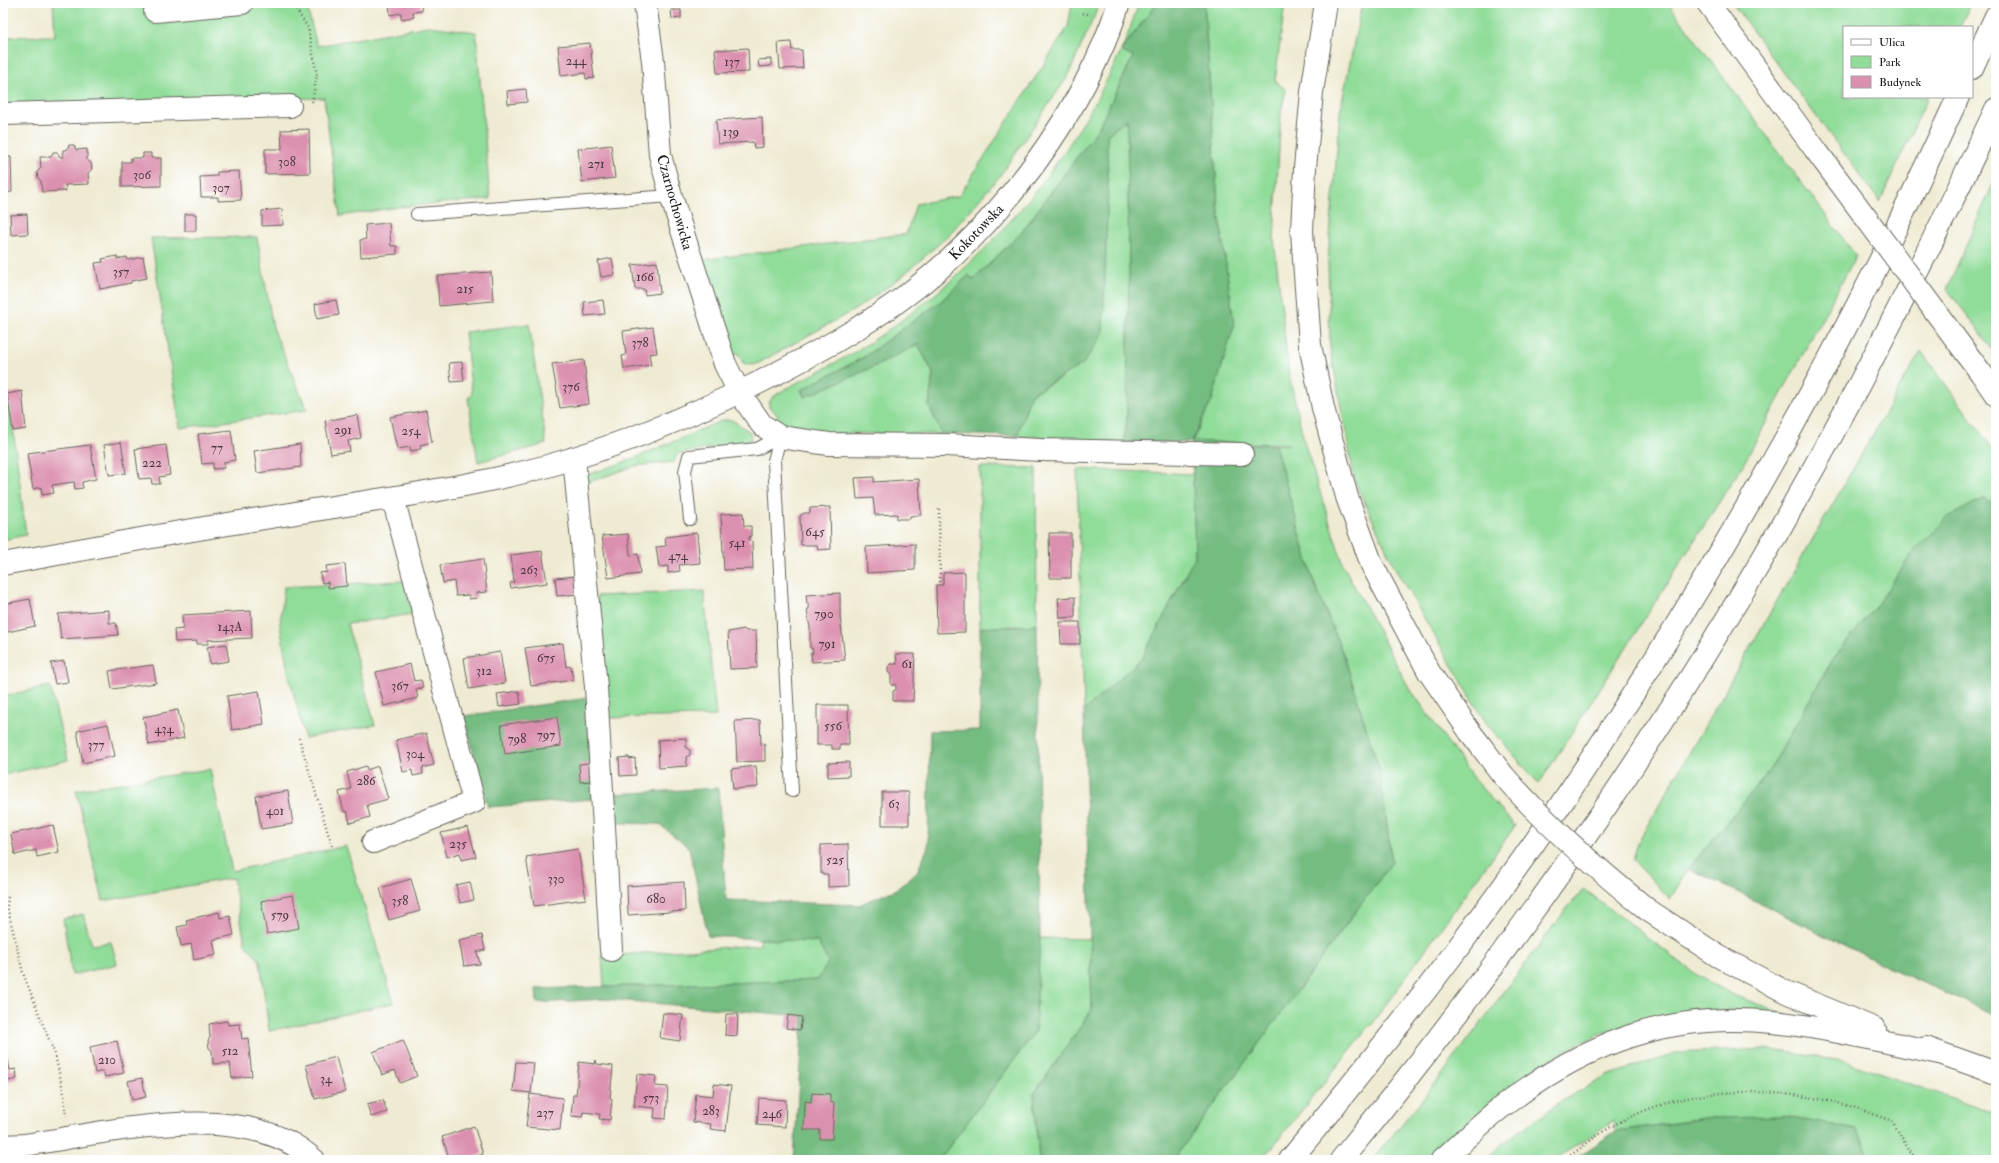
<svg xmlns="http://www.w3.org/2000/svg" width="1999" height="1163" font-family="'IM FELL Double Pica',serif">
<style>
.green{fill:#90dc99;stroke:#567c5a}
.forest{fill:#74bc81;stroke:#486c4e}
.building{fill:#db90af}
.lines{fill:none;stroke-linecap:round;stroke-linejoin:round}
.lane-casing{stroke:#66645c;stroke-width:14}
.street-casing{stroke:#66645c;stroke-width:24}
.secondary-casing{stroke:#66645c;stroke-width:24}
.highway-casing{stroke:#66645c;stroke-width:24}
.path{stroke:#66645c;stroke-width:2.5;stroke-dasharray:1 3;stroke-linecap:butt}
.lane{stroke:#fff;stroke-width:12}
.street{stroke:#fff;stroke-width:22}
.secondary{stroke:#fff;stroke-width:22}
.highway{stroke:#fff;stroke-width:22}
.highway-bridge-casing{stroke:#66645c;stroke-width:24;stroke-linecap:butt}
.highway-bridge{stroke:#fff;stroke-width:22}
.labels{text-anchor:middle;stroke-width:3;stroke-linejoin:round;paint-order:stroke}
.number-label{font-size:13px;fill:#4c3941}
.street-label{font-size:15px;fill:#1c1c1c;stroke:#fff}
</style>
<rect width="100%" height="100%" fill="#fff"/>
<filter id="ink" filterUnits="userSpaceOnUse"><feTurbulence type="fractalNoise" baseFrequency=".025" numOctaves="2"/><feDisplacementMap in="SourceGraphic" scale="8" xChannelSelector="R" yChannelSelector="G"/><feConvolveMatrix kernelMatrix="1 2 1 2 8 2 1 2 1" color-interpolation-filters="sRGB"/></filter>
<filter id="wash" filterUnits="userSpaceOnUse"><feTurbulence type="fractalNoise" baseFrequency=".012" numOctaves="4" result="noise"/><feDisplacementMap in="SourceGraphic" scale="16" xChannelSelector="R" yChannelSelector="G"/><feGaussianBlur stdDeviation="0.9" result="paint"/><feColorMatrix in="noise" values="0 0 0 0 0 0 0 0 0 0 0 0 0 0 0 0 0 1.4 0 .05"/><feComposite in="paint" operator="in"/></filter>
<g filter="url(#wash)">
<rect width="100%" height="100%" fill="#efebd3"/>
<!-- green -->
<path class="green" d="M 53,3 L 148,3 L 151,22 L 273,3 L 306,3 L 317,46 L 428,26 L 476,32 L 490,199 L 399,207 L 340,216 L 324,98 L 3,107 L 3,37 L 55,36 Z
M 1072,3 L 1100,3 L 1068,76 L 999,177 L 948,236 L 901,277 L 856,309 L 757,364 L 750,365 L 743,363 L 738,353 L 733,355 L 701,260 L 906,234 L 916,204 L 959,196 L 1068,27 Z
M 1139,3 L 1157,3 L 1121,50 L 1133,57 L 1098,129 L 1021,233 L 973,280 L 969,275 L 940,302 L 864,357 L 801,390 L 805,397 L 880,364 L 918,344 L 933,373 L 929,406 L 942,434 L 803,433 L 772,420 L 778,415 L 769,407 L 769,403 L 772,398 C 782,390 795,384 806,378 C 829,366 853,354 875,339 C 982,268 1067,169 1121,51 C 1128,36 1133,19 1139,3 Z
M 1204,3 L 1285,3 L 1275,81 L 1286,90 L 1281,111 L 1274,239 L 1289,375 L 1305,445 L 1344,567 L 1408,686 L 1473,778 L 1515,826 L 1376,1018 L 1262,1160 L 1149,1160 L 1174,1159 L 1392,862 L 1379,769 L 1345,659 L 1313,580 L 1275,445 L 1289,444 L 1192,442 L 1212,400 L 1234,325 L 1218,205 Z
M 1362,3 L 1668,3 L 1856,256 L 1744,463 L 1539,784 L 1486,723 L 1397,572 L 1355,482 L 1330,348 L 1328,261 L 1340,112 Z
M 1732,3 L 1971,3 L 1960,27 L 1844,27 L 1844,97 L 1928,97 L 1880,202 Z
M 1127,119 L 1129,271 L 1127,418 L 1124,443 L 1017,436 L 1031,394 L 1061,378 L 1108,189 L 1107,135 Z
M 1996,177 L 1996,353 L 1947,289 Z
M 257,237 L 273,328 L 307,410 L 180,428 L 151,238 Z
M 529,324 L 546,444 L 478,462 L 468,398 L 472,395 L 465,332 Z
M 3,345 L 26,535 L 3,540 Z
M 1921,351 L 1996,453 L 1996,507 L 1984,498 L 1912,554 L 1876,606 L 1833,659 L 1769,771 L 1689,868 L 1670,899 L 1633,860 L 1638,842 Z
M 723,420 L 732,420 L 750,432 L 751,439 L 745,445 L 723,446 L 677,454 L 674,462 L 635,466 L 583,484 L 584,476 L 633,459 Z
M 980,467 L 1036,468 L 1037,625 L 980,628 Z
M 1077,469 L 1193,474 L 1195,557 L 1142,658 L 1084,711 Z
M 404,581 L 413,614 L 347,624 L 375,725 L 305,738 L 288,672 L 280,625 L 284,587 Z
M 704,591 L 716,716 L 609,718 L 597,596 Z
M 50,686 L 68,760 L 3,775 L 3,696 Z
M 210,769 L 232,871 L 346,846 L 394,1003 L 269,1031 L 260,961 L 245,943 L 233,878 L 103,901 L 76,790 Z
M 1584,889 L 1697,975 L 1733,995 L 1787,1015 C 1681,999 1591,1023 1507,1090 C 1479,1112 1453,1137 1426,1160 L 1372,1160 L 1438,1080 L 1564,912 Z
M 83,914 L 92,945 L 111,942 L 117,964 L 72,975 L 63,919 Z
M 1040,938 L 1090,939 L 1092,1010 L 1034,1094 L 1039,1160 L 939,1160 L 1035,1032 Z
M 760,939 L 818,942 L 829,962 L 818,980 L 604,987 L 602,956 L 760,945 Z
M 1766,1049 L 1843,1061 L 1996,1113 L 1996,1160 L 1871,1160 L 1857,1129 L 1712,1118 L 1616,1131 L 1614,1121 L 1554,1160 L 1485,1160 L 1503,1143 L 1560,1102 L 1607,1076 L 1675,1053 Z"/>
<!-- forest -->
<path class="forest" d="M 1157,3 L 1204,3 L 1218,205 L 1234,325 L 1212,400 L 1192,441 L 1275,445 L 1313,580 L 1345,659 L 1379,769 L 1392,862 L 1174,1159 L 1039,1160 L 1034,1094 L 1092,1010 L 1084,711 L 1142,658 L 1195,557 L 1192,442 L 1124,443 L 1127,418 L 1129,271 L 1127,119 L 1107,135 L 1108,189 L 1103,334 L 1083,364 L 1031,394 L 1017,436 L 942,434 L 929,406 L 933,373 L 918,344 L 880,364 L 805,397 L 801,390 L 864,357 L 940,302 L 969,275 L 973,280 L 1021,233 L 1098,129 L 1133,57 L 1121,51 Z
M 1984,498 L 1996,507 L 1996,1015 L 1888,967 L 1689,868 L 1769,771 L 1833,659 L 1876,606 L 1912,554 L 1948,517 Z
M 1037,625 L 1040,938 L 1035,1032 L 939,1160 L 794,1160 L 803,1016 L 605,999 L 537,1003 L 536,989 L 818,980 L 828,962 L 818,942 L 708,936 L 689,848 L 659,824 L 616,823 L 614,794 L 718,788 L 726,900 L 859,905 L 897,889 L 917,872 L 928,847 L 930,731 L 980,730 L 980,628 Z
M 588,698 L 594,799 L 488,807 L 464,716 Z
M 1784,1117 L 1857,1129 L 1871,1160 L 1573,1160 L 1616,1131 L 1712,1118 Z"/>
<g id="blocks">
<!-- building -->
<path class="building" d="M 389,3 L 421,3 L 422,11 L 413,12 L 414,17 L 401,19 L 401,13 L 390,15 Z
M 671,10 L 681,10 L 681,18 L 672,19 Z
M 791,42 L 792,50 L 802,50 L 803,68 L 780,69 L 778,43 Z
M 590,43 L 594,78 L 586,79 L 585,73 L 561,76 L 558,46 Z
M 748,48 L 749,72 L 717,73 L 715,50 Z
M 771,59 L 771,66 L 759,67 L 758,60 Z
M 526,89 L 527,102 L 508,104 L 507,91 Z
M 762,117 L 763,147 L 754,148 L 753,142 L 718,144 L 716,120 Z
M 309,129 L 310,173 L 265,174 L 265,149 L 282,149 L 281,130 Z
M 69,145 L 74,145 L 76,150 L 87,149 L 87,160 L 91,163 L 92,169 L 88,173 L 89,184 L 65,185 L 66,191 L 42,192 L 41,181 L 38,178 L 37,172 L 41,168 L 40,157 L 51,157 L 53,152 L 57,152 L 60,157 L 63,157 L 63,150 L 67,150 Z
M 611,145 L 615,178 L 582,182 L 578,149 Z
M 143,153 L 151,153 L 151,158 L 161,158 L 161,186 L 122,187 L 122,162 L 131,162 L 131,158 L 143,158 Z
M 3,157 L 11,157 L 12,192 L 3,193 Z
M 239,171 L 241,200 L 218,201 L 218,197 L 201,197 L 200,177 L 217,176 L 217,172 Z
M 282,209 L 283,225 L 262,226 L 262,211 Z
M 27,214 L 28,234 L 11,235 L 10,215 Z
M 185,214 L 196,214 L 196,231 L 185,231 Z
M 389,223 L 391,246 L 397,246 L 397,254 L 361,257 L 360,240 L 366,239 L 365,225 Z
M 117,256 L 117,259 L 127,257 L 128,260 L 143,257 L 147,278 L 131,281 L 131,283 L 100,289 L 95,263 L 103,262 L 102,259 Z
M 612,258 L 615,275 L 601,277 L 598,261 Z
M 657,262 L 660,293 L 645,295 L 644,289 L 635,289 L 632,265 Z
M 491,272 L 493,301 L 439,306 L 437,276 Z
M 336,300 L 339,315 L 317,319 L 315,304 Z
M 603,300 L 605,314 L 585,316 L 584,302 Z
M 653,327 L 657,353 L 649,354 L 651,365 L 624,369 L 622,356 L 626,355 L 623,331 Z
M 584,360 L 589,404 L 560,408 L 552,364 Z
M 462,362 L 464,381 L 451,382 L 449,363 Z
M 22,391 L 26,429 L 13,431 L 7,394 Z
M 426,410 L 432,442 L 420,445 L 421,449 L 411,451 L 410,447 L 397,449 L 390,417 Z
M 357,415 L 361,438 L 348,441 L 350,451 L 331,454 L 325,421 Z
M 231,430 L 235,460 L 224,462 L 224,468 L 213,469 L 213,463 L 202,464 L 198,434 Z
M 121,442 L 126,473 L 109,475 L 104,445 Z
M 300,444 L 301,467 L 257,473 L 254,451 Z
M 90,445 L 96,479 L 82,482 L 83,488 L 75,489 L 74,482 L 52,485 L 54,493 L 42,495 L 41,487 L 33,489 L 27,453 Z
M 166,445 L 170,475 L 159,477 L 160,484 L 152,484 L 151,478 L 139,479 L 135,449 Z
M 874,477 L 874,482 L 919,479 L 921,515 L 910,516 L 910,519 L 897,519 L 897,514 L 875,515 L 873,498 L 857,499 L 855,478 Z
M 830,507 L 831,549 L 818,550 L 817,545 L 801,545 L 800,516 L 804,513 L 810,513 L 810,508 Z
M 743,513 L 744,526 L 751,526 L 751,536 L 749,537 L 749,541 L 752,542 L 753,569 L 724,570 L 721,514 Z
M 697,533 L 700,563 L 679,565 L 680,571 L 668,573 L 668,566 L 659,567 L 656,547 L 666,546 L 665,537 Z
M 1049,533 L 1071,533 L 1071,578 L 1050,578 Z
M 628,534 L 630,555 L 638,554 L 640,574 L 608,578 L 602,536 Z
M 915,544 L 915,570 L 867,573 L 866,547 Z
M 542,551 L 547,583 L 511,588 L 510,583 L 514,582 L 511,555 Z
M 483,559 L 487,592 L 476,593 L 477,598 L 469,599 L 469,595 L 456,596 L 454,581 L 443,583 L 440,565 Z
M 345,564 L 347,586 L 328,588 L 328,582 L 322,583 L 320,573 L 327,572 L 326,566 Z
M 965,572 L 965,632 L 937,633 L 936,585 L 943,585 L 943,573 Z
M 576,576 L 579,594 L 557,596 L 555,578 Z
M 840,593 L 840,616 L 845,660 L 812,662 L 811,653 L 813,653 L 812,648 L 810,648 L 810,628 L 807,610 L 809,609 L 809,604 L 807,604 L 806,595 Z
M 1075,597 L 1075,617 L 1060,618 L 1058,598 Z
M 30,599 L 35,626 L 3,633 L 3,604 Z
M 109,610 L 109,623 L 116,623 L 118,635 L 61,639 L 58,614 Z
M 251,611 L 252,638 L 208,640 L 208,644 L 197,644 L 197,641 L 175,642 L 174,630 L 183,629 L 182,615 Z
M 1060,622 L 1080,622 L 1080,644 L 1061,644 Z
M 744,629 L 746,631 L 756,631 L 757,668 L 730,669 L 728,632 Z
M 563,643 L 566,667 L 571,666 L 573,680 L 531,686 L 525,648 Z
M 226,644 L 229,661 L 210,664 L 207,647 Z
M 500,652 L 505,683 L 469,689 L 464,658 Z
M 896,654 L 915,654 L 913,701 L 893,701 L 893,691 L 896,690 L 896,685 L 891,685 L 891,675 L 888,672 L 888,667 L 891,664 L 897,664 Z
M 64,661 L 68,682 L 55,684 L 51,663 Z
M 410,664 L 414,681 L 421,680 L 423,688 L 416,689 L 418,698 L 384,706 L 376,672 Z
M 153,665 L 156,683 L 112,689 L 109,671 Z
M 259,691 L 264,724 L 232,730 L 227,696 Z
M 519,691 L 521,704 L 499,707 L 497,694 Z
M 817,705 L 848,705 L 849,745 L 840,745 L 840,749 L 832,749 L 832,745 L 817,745 Z
M 178,710 L 184,738 L 149,745 L 143,717 Z
M 557,717 L 561,746 L 505,754 L 501,725 Z
M 760,720 L 761,745 L 765,744 L 765,761 L 737,762 L 735,721 Z
M 108,724 L 115,756 L 83,763 L 77,731 Z
M 426,733 L 434,765 L 422,768 L 423,774 L 413,776 L 412,770 L 403,772 L 396,740 Z
M 686,738 L 686,748 L 690,750 L 690,755 L 686,757 L 687,766 L 659,768 L 658,740 Z
M 629,757 L 629,759 L 635,758 L 636,775 L 620,776 L 619,758 Z
M 849,762 L 849,776 L 828,777 L 828,763 Z
M 589,763 L 591,781 L 580,782 L 579,764 Z
M 366,766 L 367,770 L 378,766 L 388,799 L 367,805 L 370,817 L 350,823 L 347,811 L 344,812 L 339,792 L 351,789 L 347,772 Z
M 756,766 L 758,787 L 733,789 L 731,769 Z
M 288,791 L 293,824 L 261,829 L 256,796 Z
M 882,792 L 909,792 L 909,825 L 882,825 Z
M 53,825 L 59,852 L 37,857 L 36,850 L 15,855 L 11,834 Z
M 468,827 L 476,857 L 461,860 L 460,853 L 447,857 L 441,833 Z
M 848,844 L 849,886 L 828,887 L 828,874 L 821,874 L 821,845 Z
M 578,849 L 586,899 L 534,906 L 526,857 Z
M 411,879 L 420,911 L 389,920 L 380,888 Z
M 470,882 L 474,900 L 460,903 L 456,885 Z
M 684,882 L 685,911 L 628,915 L 627,886 Z
M 293,895 L 299,928 L 267,934 L 261,901 Z
M 219,912 L 220,918 L 230,916 L 234,935 L 213,940 L 216,955 L 194,960 L 191,944 L 181,946 L 177,927 L 187,925 L 186,920 Z
M 482,935 L 485,950 L 477,952 L 480,964 L 464,966 L 459,940 Z
M 663,1013 L 683,1015 L 680,1041 L 660,1038 Z
M 726,1014 L 738,1014 L 737,1036 L 725,1035 Z
M 788,1015 L 802,1017 L 800,1030 L 786,1028 Z
M 227,1021 L 228,1025 L 240,1024 L 242,1039 L 248,1038 L 252,1076 L 232,1078 L 230,1063 L 213,1064 L 212,1051 L 209,1048 L 208,1041 L 210,1037 L 209,1024 Z
M 403,1040 L 417,1076 L 400,1083 L 395,1070 L 382,1075 L 373,1052 Z
M 117,1041 L 124,1073 L 105,1077 L 103,1071 L 95,1073 L 90,1047 Z
M 5,1046 L 10,1070 L 16,1069 L 17,1079 L 3,1082 L 3,1047 Z
M 336,1057 L 345,1092 L 315,1099 L 306,1065 Z
M 596,1060 L 597,1064 L 613,1066 L 610,1098 L 612,1099 L 610,1120 L 599,1119 L 600,1114 L 592,1113 L 583,1112 L 582,1117 L 571,1116 L 573,1095 L 576,1095 L 579,1062 L 595,1064 Z
M 516,1062 L 534,1063 L 531,1093 L 513,1091 Z
M 637,1074 L 656,1076 L 655,1086 L 668,1087 L 666,1119 L 654,1118 L 655,1108 L 634,1106 Z
M 142,1078 L 146,1097 L 132,1100 L 128,1081 Z
M 714,1084 L 731,1086 L 726,1131 L 710,1129 L 711,1124 L 693,1122 L 696,1094 L 713,1096 Z
M 812,1093 L 830,1094 L 830,1102 L 834,1103 L 832,1139 L 820,1139 L 820,1130 L 804,1130 L 805,1101 L 811,1102 Z
M 530,1094 L 563,1098 L 560,1130 L 526,1127 Z
M 759,1098 L 786,1100 L 785,1127 L 757,1125 Z
M 383,1100 L 387,1112 L 371,1117 L 367,1104 Z
M 474,1126 L 483,1154 L 472,1158 L 473,1160 L 450,1160 L 442,1137 Z"/>
</g>
</g>
<g filter="url(#ink)">
<use href="#blocks" fill-opacity="0" stroke="#66645c" stroke-width="1"/>
<g class="lines">
<!-- lane casing -->
<g class="lane-casing">
<path id="lane" d="M 417,214 L 671,196
M 780,437 L 774,461 L 792,791
M 690,519 L 685,471 L 689,456 L 757,449 L 780,437"/>
</g>
<!-- street casing -->
<g class="street-casing">
<path id="street" d="M 645,3 L 653,61 L 660,155 L 671,196 L 725,364 L 739,392 L 762,425 L 780,437 L 829,444 L 946,445 L 1041,450 L 1242,454
M 155,11 L 242,3
M 3,114 L 290,106
M 574,458 L 596,687 L 611,950
M 373,842 L 474,802 L 393,498
M 3,1146 L 24,1145 C 107,1133 247,1096 314,1160"/>
</g>
<!-- secondary casing -->
<g class="secondary-casing">
<path id="secondary" d="M 3,564 C 99,546 194,529 290,514 C 375,500 461,489 544,467 C 617,447 686,418 754,385 C 807,358 860,330 908,294 C 999,226 1084,112 1119,3"/>
</g>
<!-- highway casing -->
<g class="highway-casing">
<path id="highway" d="M 1326,3 L 1312,92 L 1305,168 L 1302,231 L 1310,345 L 1323,408 L 1347,497 L 1372,565 L 1429,672 L 1470,732
M 1708,3 L 1815,149
M 1972,68 L 1996,16
M 1981,373 L 1996,395
M 1648,910 L 1718,956 L 1786,992 L 1875,1029
M 1926,1048 L 1996,1073
M 1290,1160 C 1399,1028 1504,893 1597,750 C 1693,603 1782,452 1862,296 C 1896,231 1927,164 1958,97
M 1341,1160 C 1494,974 1638,771 1760,563 C 1846,415 1924,263 1996,109
M 1442,1160 C 1462,1142 1482,1122 1503,1106 C 1585,1043 1669,1011 1773,1022 C 1829,1028 1884,1042 1939,1053"/>
</g>
<!-- path -->
<path class="path" d="M 292,3 L 308,28 L 317,75 L 312,102
M 1083,13 L 1091,15
M 939,509 L 940,584
M 299,738 L 332,846
M 8,897 L 7,906 L 23,973 L 55,1055 L 64,1094 L 66,1116
M 1564,1160 C 1583,1147 1601,1131 1622,1121 C 1691,1085 1772,1086 1846,1105 C 1862,1109 1877,1116 1892,1121 L 1915,1160"/>
<!-- lane -->
<use href="#lane" class="lane"/>
<!-- street -->
<use href="#street" class="street"/>
<!-- secondary -->
<use href="#secondary" class="secondary"/>
<!-- highway -->
<use href="#highway" class="highway"/>
<!-- highway-bridge casing -->
<g class="highway-bridge-casing">
<path id="highway-bridge" d="M 1815,149 L 1981,373
M 1470,732 C 1481,746 1492,761 1503,775 C 1546,825 1597,869 1648,910"/>
</g>
<!-- highway-bridge -->
<use href="#highway-bridge" class="highway-bridge"/>
</g>
</g>
<g class="labels">
<!-- number labels -->
<g class="number-label">
<text x="576" y="65">244</text>
<text x="732" y="66">137</text>
<text x="731" y="136">139</text>
<text x="287" y="166">308</text>
<text x="596" y="168">271</text>
<text x="142" y="179">306</text>
<text x="221" y="192">307</text>
<text x="121" y="276">357</text>
<text x="645" y="281">166</text>
<text x="465" y="293">215</text>
<text x="640" y="347">378</text>
<text x="571" y="391">376</text>
<text x="343" y="434">291</text>
<text x="411" y="435">254</text>
<text x="217" y="452">77</text>
<text x="152" y="467">222</text>
<text x="815" y="536">645</text>
<text x="737" y="547">541</text>
<text x="678" y="560">474</text>
<text x="529" y="574">263</text>
<text x="824" y="618">790</text>
<text x="230" y="631">143A</text>
<text x="827" y="648">791</text>
<text x="546" y="662">675</text>
<text x="907" y="668">61</text>
<text x="484" y="675">312</text>
<text x="400" y="690">367</text>
<text x="833" y="730">556</text>
<text x="164" y="733">434</text>
<text x="546" y="739">797</text>
<text x="517" y="743">798</text>
<text x="96" y="749">377</text>
<text x="415" y="758">304</text>
<text x="366" y="785">286</text>
<text x="894" y="808">63</text>
<text x="275" y="815">401</text>
<text x="458" y="848">235</text>
<text x="835" y="864">525</text>
<text x="556" y="883">330</text>
<text x="656" y="903">680</text>
<text x="400" y="905">358</text>
<text x="280" y="919">579</text>
<text x="230" y="1055">512</text>
<text x="107" y="1064">210</text>
<text x="326" y="1083">34</text>
<text x="651" y="1102">573</text>
<text x="711" y="1115">283</text>
<text x="545" y="1117">237</text>
<text x="772" y="1118">246</text>
</g>
<!-- street labels -->
<g class="street-label">
<text transform="translate(675 202) rotate(74)" y="5">Czarnochowicka</text>
<text transform="translate(976 232) rotate(-46)" y="5">Kokotowska</text>
</g>
</g>
<!-- margin -->
<rect width="1999" height="1163" fill="none" stroke="#fff" stroke-width="16"/>
<!-- legend -->
<rect x="1843" y="26" width="130" height="72" fill="#ffffff" stroke="#a4a4a4"/>
<rect x="1851" y="39" width="20" height="6" fill="#ffffff" stroke="#a4a4a4"/>
<text x="1879" y="46" font-size="12" fill="#1c1c1c">Ulica</text>
<rect x="1851" y="56" width="20" height="12" fill="#90dc99" stroke="#a4a4a4"/>
<text x="1879" y="66" font-size="12" fill="#1c1c1c">Park</text>
<rect x="1851" y="76" width="20" height="12" fill="#db90af" stroke="#a4a4a4"/>
<text x="1879" y="86" font-size="12" fill="#1c1c1c">Budynek</text>
</svg>
